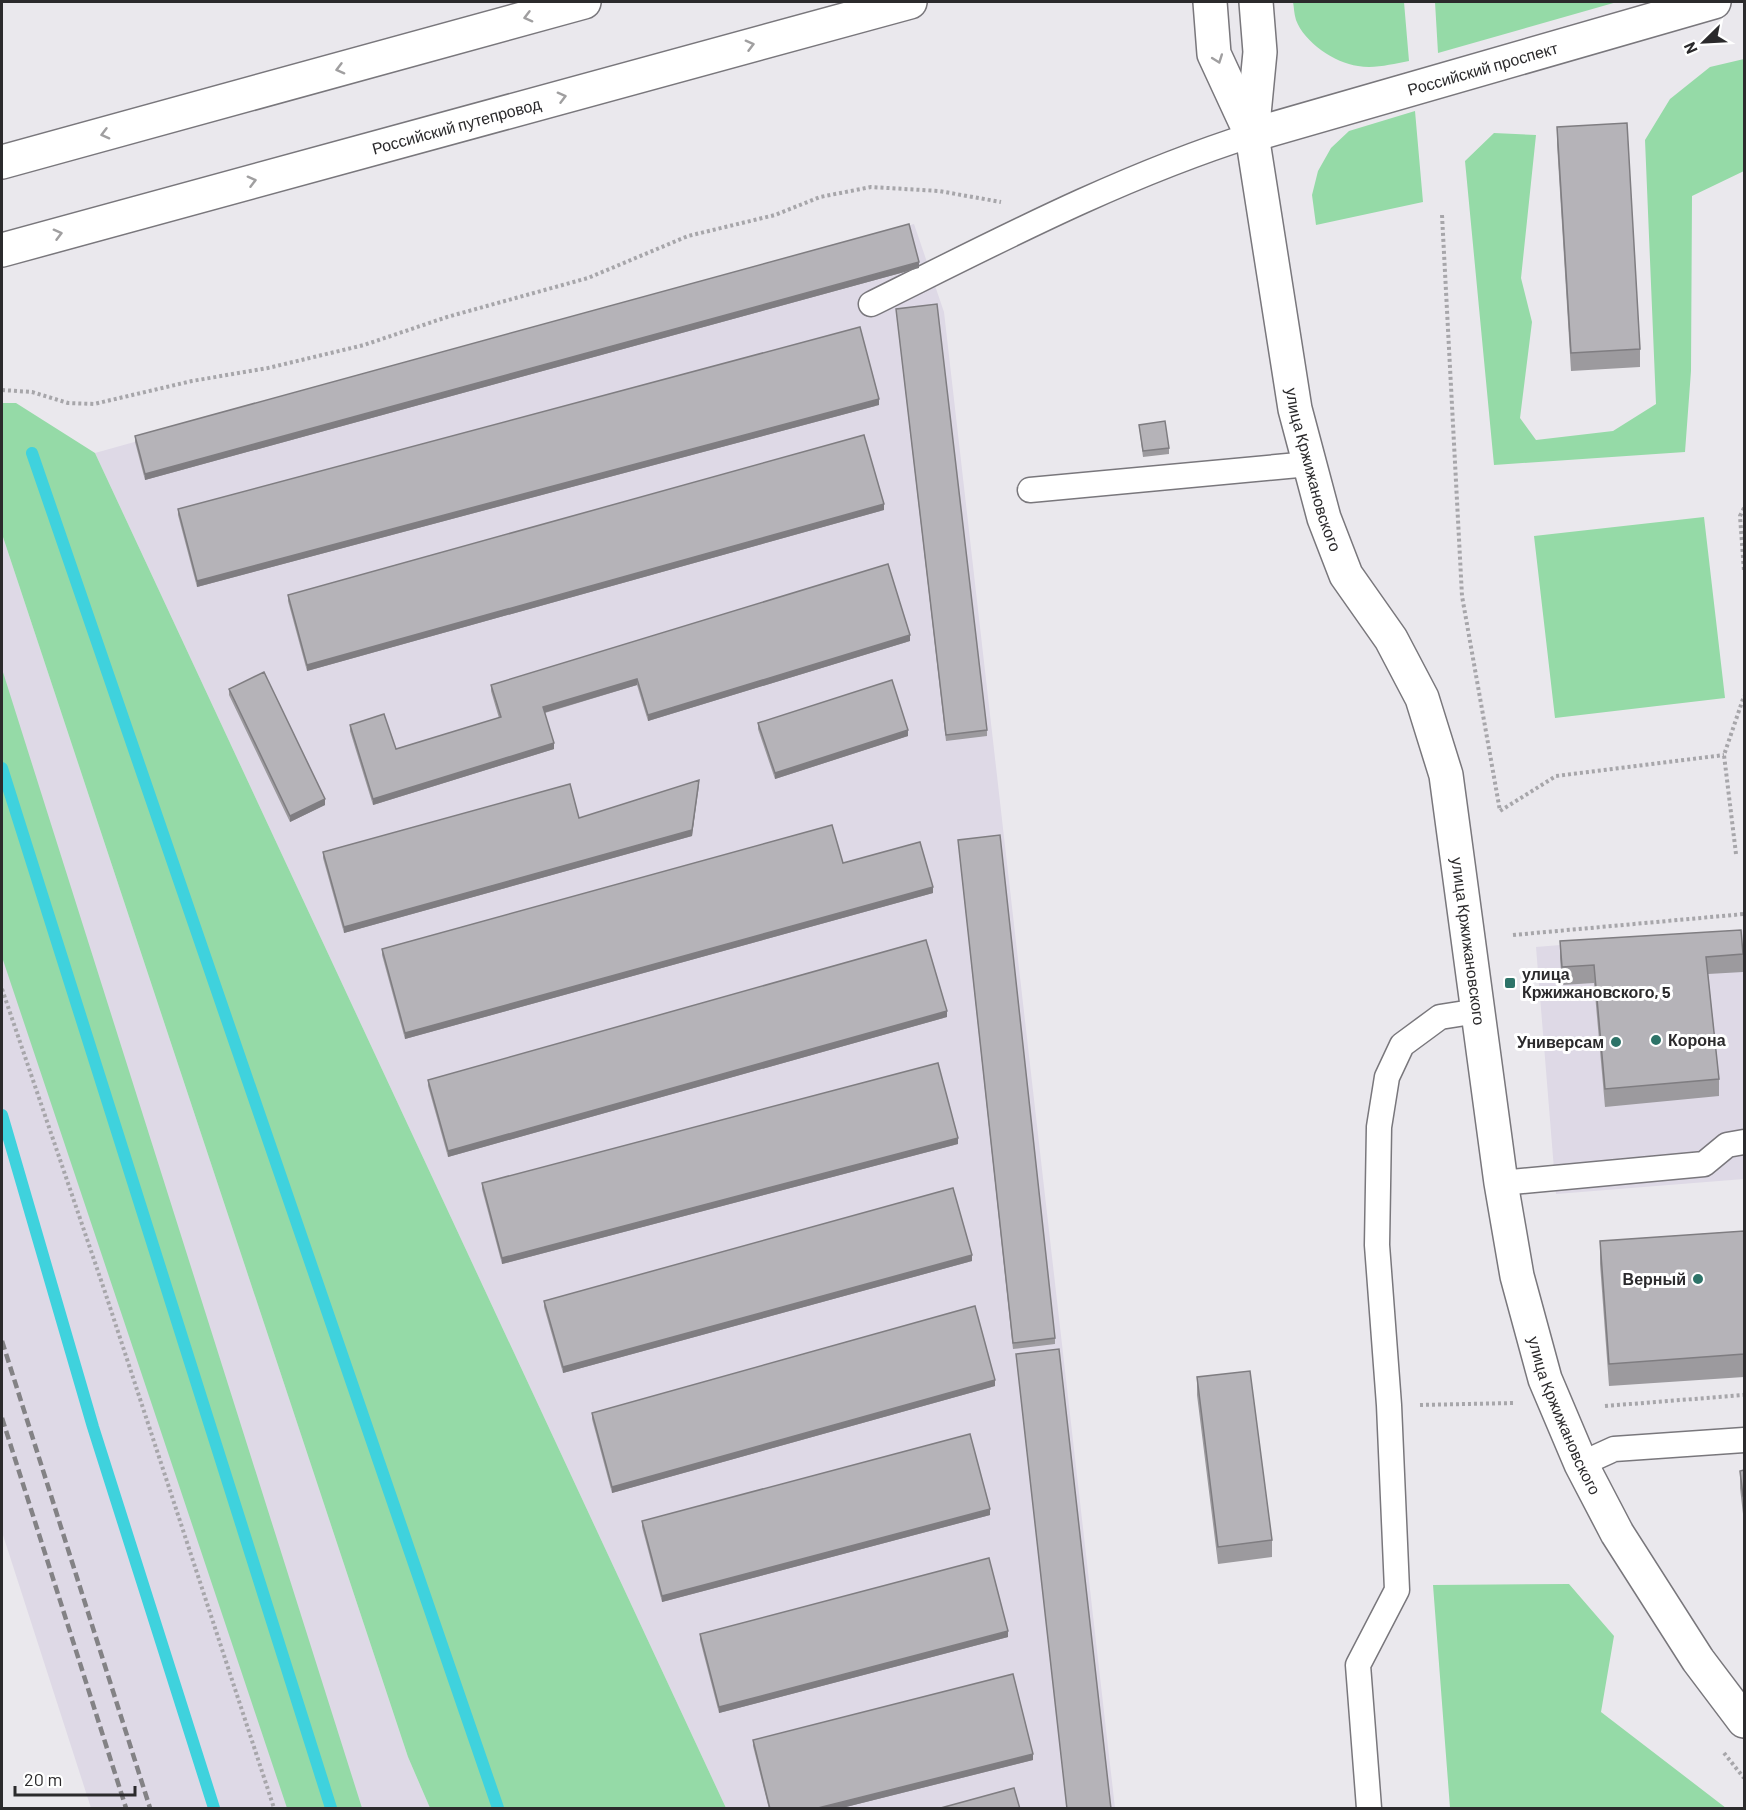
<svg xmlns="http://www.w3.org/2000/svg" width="1746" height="1810" font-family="Barlow,sans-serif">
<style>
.built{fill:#ded9e6}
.green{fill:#95daa7}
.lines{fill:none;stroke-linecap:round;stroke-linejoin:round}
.stream{stroke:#3fd2dd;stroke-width:12}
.lane-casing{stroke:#79777c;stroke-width:27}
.secondary-casing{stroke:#79777c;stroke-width:36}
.primary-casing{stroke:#79777c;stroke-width:36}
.path{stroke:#a7a6aa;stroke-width:4;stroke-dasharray:3 3;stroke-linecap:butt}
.lane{stroke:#fff;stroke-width:24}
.secondary{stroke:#fff;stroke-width:33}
.primary{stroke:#fff;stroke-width:33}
.rail{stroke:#838285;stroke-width:4.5;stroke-dasharray:9 4.5;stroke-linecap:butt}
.wall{fill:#9c9a9e}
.shaded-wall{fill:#7f7d81}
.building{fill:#b5b3b8;stroke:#7f7d81;stroke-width:1.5}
.oneway{stroke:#a09fa0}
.poi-dot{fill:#2d7368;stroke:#fff;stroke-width:2}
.labels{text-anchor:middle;stroke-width:6;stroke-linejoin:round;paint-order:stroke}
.street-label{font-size:16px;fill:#2b2a2c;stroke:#fff}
.poi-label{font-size:16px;font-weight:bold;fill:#2b2a2c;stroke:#fff;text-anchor:start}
</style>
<rect width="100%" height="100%" fill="#eae8ed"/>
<!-- built -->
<path class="built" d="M 914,224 L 944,312 L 1115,1808 L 726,1808 L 95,453 Z
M 2,534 L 408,1757 L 430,1808 L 91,1808 L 2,1532 Z
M 1744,930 L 1744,1179 L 1556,1194 L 1536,947 Z"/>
<!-- green -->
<path class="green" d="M 1293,2 L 1404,2 L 1409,61 C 1392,64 1375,69 1358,66 C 1335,63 1304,42 1296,20 C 1294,14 1294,7 1293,2 Z
M 1435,2 L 1617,2 L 1438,53 Z
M 1744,59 L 1744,171 L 1692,196 L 1691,371 L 1685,452 L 1494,465 L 1465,161 L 1494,133 L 1536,135 L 1521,278 L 1532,322 L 1520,418 L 1536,440 L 1613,431 L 1656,404 L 1645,140 L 1670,99 L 1710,67 Z
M 1415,111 L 1423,202 L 1316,225 L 1312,195 L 1318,171 L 1331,148 L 1349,131 Z
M 2,403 L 16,403 L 95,453 L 726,1808 L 430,1808 L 408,1757 L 2,534 Z
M 1704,517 L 1725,698 L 1555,718 L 1534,536 Z
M 2,669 L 362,1808 L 287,1808 L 2,957 Z
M 1569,1584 L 1614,1636 L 1601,1712 L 1726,1808 L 1450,1808 L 1433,1585 Z"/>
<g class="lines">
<!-- stream -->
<path class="stream" d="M 32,453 L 498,1808
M 2,768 L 331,1808
M 2,1115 L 93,1427 L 214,1808"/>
<!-- lane casing -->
<g class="lane-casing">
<path id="lane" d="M 871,304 C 996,242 1119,177 1252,135
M 1030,490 L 1309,464
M 1501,1183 L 1704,1164 L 1727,1145 L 1744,1142
M 1581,1464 L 1614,1449 L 1744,1440
M 1369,1808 L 1358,1665 L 1397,1590 L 1389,1405 L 1377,1245 L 1379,1127 L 1387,1077 L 1402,1045 L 1440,1017 L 1478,1011"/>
</g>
<!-- secondary casing -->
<g class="secondary-casing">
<g id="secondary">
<path d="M 1210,2 L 1214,54 L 1251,134"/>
<path id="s1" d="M 1256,2 L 1260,52 L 1252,135 L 1295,409 L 1324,518 L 1346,575 L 1391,639 L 1422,698 L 1446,775 L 1501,1183 L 1517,1276 L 1545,1379 L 1581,1464 L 1617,1533 L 1698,1660 L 1744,1721"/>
<path id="s2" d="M 1252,135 L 1714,2"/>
</g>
</g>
<!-- primary casing -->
<g class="primary-casing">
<g id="primary">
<path d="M 2,162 L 584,2"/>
<path id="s3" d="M 2,250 L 910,2"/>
</g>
</g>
<!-- path -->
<path class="path" d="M 1442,215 L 1462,596 L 1500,811 L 1556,776 L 1724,755
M 2,390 L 32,392 L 68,403 L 94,404 L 192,381 L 268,368 L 364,345 L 447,317 L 588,278 L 688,236 L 775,215 L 820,197 L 871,187 L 939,191 L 1001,202
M 1744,508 L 1740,516 L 1744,571
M 1736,854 L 1724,755 L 1744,696
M 1513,935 L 1744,914
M 2,989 L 105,1292 L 274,1808
M 1420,1405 L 1515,1403
M 1605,1406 L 1744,1395
M 1724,1753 L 1744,1778"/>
<!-- lane -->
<use href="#lane" class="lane"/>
<!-- secondary -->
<use href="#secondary" class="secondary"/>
<!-- primary -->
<use href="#primary" class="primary"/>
<!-- rail -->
<path class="rail" d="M 2,1341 L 150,1808
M 2,1418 L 126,1808"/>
</g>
<!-- wall -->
<path class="wall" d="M 1557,127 L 1640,349 L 1640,367 L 1571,371 L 1557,144 Z
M 919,268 L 145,480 L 135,442 L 135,436 Z
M 896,309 L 987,730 L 987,736 L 946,741 Z
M 879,405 L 197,587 L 178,515 L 178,509 Z
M 1139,425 L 1169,448 L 1169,454 L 1143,457 Z
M 884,510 L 307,671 L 288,601 L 288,595 Z
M 910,641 L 648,721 L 637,685 L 545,713 L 554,749 L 373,805 L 350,731 L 350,725 L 396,749 L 499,718 L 491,691 L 491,685 Z
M 229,689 L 325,805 L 290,822 L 229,695 Z
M 758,723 L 908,736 L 775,779 L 758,729 Z
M 699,786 L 692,836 L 344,933 L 323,858 L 323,852 L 579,818 Z
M 958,840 L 1055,1338 L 1055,1344 L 1013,1349 Z
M 843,863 L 933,893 L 405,1039 L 382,955 L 382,949 Z
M 1560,941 L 1743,954 L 1743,972 L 1708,974 L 1719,1079 L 1719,1096 L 1605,1107 L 1594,983 L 1562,985 L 1560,958 Z
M 947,1017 L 448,1157 L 428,1086 L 428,1080 Z
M 958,1144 L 502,1264 L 482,1189 L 482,1183 Z
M 1744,1231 L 1744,1377 L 1609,1386 L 1600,1264 L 1600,1241 Z
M 972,1261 L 563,1373 L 544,1307 L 544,1301 Z
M 1016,1354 L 1111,1809 L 1067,1809 Z
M 1197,1377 L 1272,1540 L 1272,1557 L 1218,1564 L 1197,1395 Z
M 995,1386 L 612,1493 L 592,1419 L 592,1413 Z
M 1744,1470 L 1744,1514 L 1743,1514 L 1740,1488 L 1740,1471 Z
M 990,1515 L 662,1602 L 642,1527 L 642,1521 Z
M 700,1634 L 1008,1637 L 719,1713 L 700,1640 Z
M 753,1740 L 1033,1760 L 838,1809 L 769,1809 L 753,1746 Z"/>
<!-- shaded-wall -->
<path class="shaded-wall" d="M 919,262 L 919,268 L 145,480 L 145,474 Z
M 879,399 L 879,405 L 197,587 L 197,581 Z
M 884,504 L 884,510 L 307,671 L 307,665 Z
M 910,635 L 910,641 L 648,721 L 648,715 Z
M 637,679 L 637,685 L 543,713 L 543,707 Z
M 908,730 L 908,736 L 775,779 L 775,773 Z
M 554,743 L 554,749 L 373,805 L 373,799 Z
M 699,780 L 692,836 L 344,933 L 344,927 Z
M 325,799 L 325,805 L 290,822 L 290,816 Z
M 933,887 L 933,893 L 405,1039 L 405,1033 Z
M 947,1011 L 947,1017 L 448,1157 L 448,1151 Z
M 958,1138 L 958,1144 L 502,1264 L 502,1258 Z
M 972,1255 L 972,1261 L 563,1373 L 563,1367 Z
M 995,1380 L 995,1386 L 612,1493 L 612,1487 Z
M 990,1509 L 990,1515 L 662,1602 L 662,1596 Z
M 1008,1631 L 1008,1637 L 719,1713 L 719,1707 Z
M 1033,1754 L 1033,1760 L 838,1809 L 814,1809 Z"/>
<!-- building -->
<path class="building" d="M 1627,123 L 1640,349 L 1571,353 L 1557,127 Z
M 909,224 L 919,262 L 145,474 L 135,436 Z
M 937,304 L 987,730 L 946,735 L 896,309 Z
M 860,327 L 879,399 L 197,581 L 178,509 Z
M 1165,421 L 1169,448 L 1143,451 L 1139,425 Z
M 864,435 L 884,504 L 307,665 L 288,595 Z
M 888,564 L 910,635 L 648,715 L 637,679 L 543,707 L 554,743 L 373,799 L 350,725 L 384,714 L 396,749 L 501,717 L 491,685 Z
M 264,672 L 325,799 L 290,816 L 229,689 Z
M 892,680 L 908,730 L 775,773 L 758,723 Z
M 699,780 L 692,830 L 344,927 L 323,852 L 570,784 L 579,818 Z
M 832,825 L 843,863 L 920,842 L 933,887 L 405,1033 L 382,949 Z
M 1000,835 L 1055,1338 L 1013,1343 L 958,840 Z
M 1741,930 L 1743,954 L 1706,957 L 1719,1079 L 1605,1089 L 1594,965 L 1562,967 L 1560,941 Z
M 926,940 L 947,1011 L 448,1151 L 428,1080 Z
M 938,1063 L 958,1138 L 502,1258 L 482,1183 Z
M 953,1188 L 972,1255 L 563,1367 L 544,1301 Z
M 1744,1231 L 1744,1354 L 1609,1364 L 1600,1241 Z
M 975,1306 L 995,1380 L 612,1487 L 592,1413 Z
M 1059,1349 L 1111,1809 L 1067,1809 L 1016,1354 Z
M 1250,1371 L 1272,1540 L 1218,1547 L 1197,1377 Z
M 970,1434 L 990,1509 L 662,1596 L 642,1521 Z
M 1744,1470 L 1744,1496 L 1743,1496 L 1740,1471 Z
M 989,1558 L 1008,1631 L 719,1707 L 700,1634 Z
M 1013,1674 L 1033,1754 L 814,1809 L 770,1809 L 753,1740 Z
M 1014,1788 L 1020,1809 L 937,1809 Z"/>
<!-- one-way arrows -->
<defs><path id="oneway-chevron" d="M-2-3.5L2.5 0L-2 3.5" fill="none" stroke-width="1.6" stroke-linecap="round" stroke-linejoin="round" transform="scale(1.5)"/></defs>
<g class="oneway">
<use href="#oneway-chevron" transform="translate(528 17) rotate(165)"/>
<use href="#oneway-chevron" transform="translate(750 45) rotate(-15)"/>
<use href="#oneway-chevron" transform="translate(1218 59) rotate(70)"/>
<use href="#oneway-chevron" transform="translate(340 69) rotate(165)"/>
<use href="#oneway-chevron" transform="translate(562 97) rotate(-15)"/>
<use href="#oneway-chevron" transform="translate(105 134) rotate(165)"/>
<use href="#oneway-chevron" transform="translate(252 181) rotate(-15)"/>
<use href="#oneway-chevron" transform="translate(58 234) rotate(-15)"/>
</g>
<!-- markers -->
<g class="poi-dot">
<rect x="1504" y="977" width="12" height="12" rx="3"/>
<circle cx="1656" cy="1040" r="6"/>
<circle cx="1616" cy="1042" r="6"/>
<circle cx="1698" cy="1279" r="6"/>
</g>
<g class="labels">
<!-- street labels -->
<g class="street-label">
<text dy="6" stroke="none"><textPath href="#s2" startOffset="240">Российский проспект</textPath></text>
<text dy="6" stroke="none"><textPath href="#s3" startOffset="471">Российский путепровод</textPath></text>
<text dy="6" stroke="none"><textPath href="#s1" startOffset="474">улица Кржижановского</textPath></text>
<text dy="6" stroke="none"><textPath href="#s1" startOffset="978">улица Кржижановского</textPath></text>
<text dy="6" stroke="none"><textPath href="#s1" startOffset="1464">улица Кржижановского</textPath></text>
</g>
<!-- poi labels -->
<g class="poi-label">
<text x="1522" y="980">улица<tspan x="1522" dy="18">Кржижановского, 5</tspan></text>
<text x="1668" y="1046">Корона</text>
<text x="1604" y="1048" text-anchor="end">Универсам</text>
<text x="1686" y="1285" text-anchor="end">Верный</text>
</g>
</g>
<!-- border -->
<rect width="1746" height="1810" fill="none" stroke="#2b2a2c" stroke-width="6"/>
<!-- north arrow -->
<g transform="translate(1704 42) rotate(246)" stroke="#ffffff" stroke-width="4.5" paint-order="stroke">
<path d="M0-4.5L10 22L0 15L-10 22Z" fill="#2b2a2c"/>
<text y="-9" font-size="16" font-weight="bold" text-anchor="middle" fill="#2b2a2c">N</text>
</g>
<!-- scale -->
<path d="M15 1786v9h120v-9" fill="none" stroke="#2b2a2c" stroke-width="3"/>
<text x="24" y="1786" font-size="18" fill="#2b2a2c" stroke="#ffffff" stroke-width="4.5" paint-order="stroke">20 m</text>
</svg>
